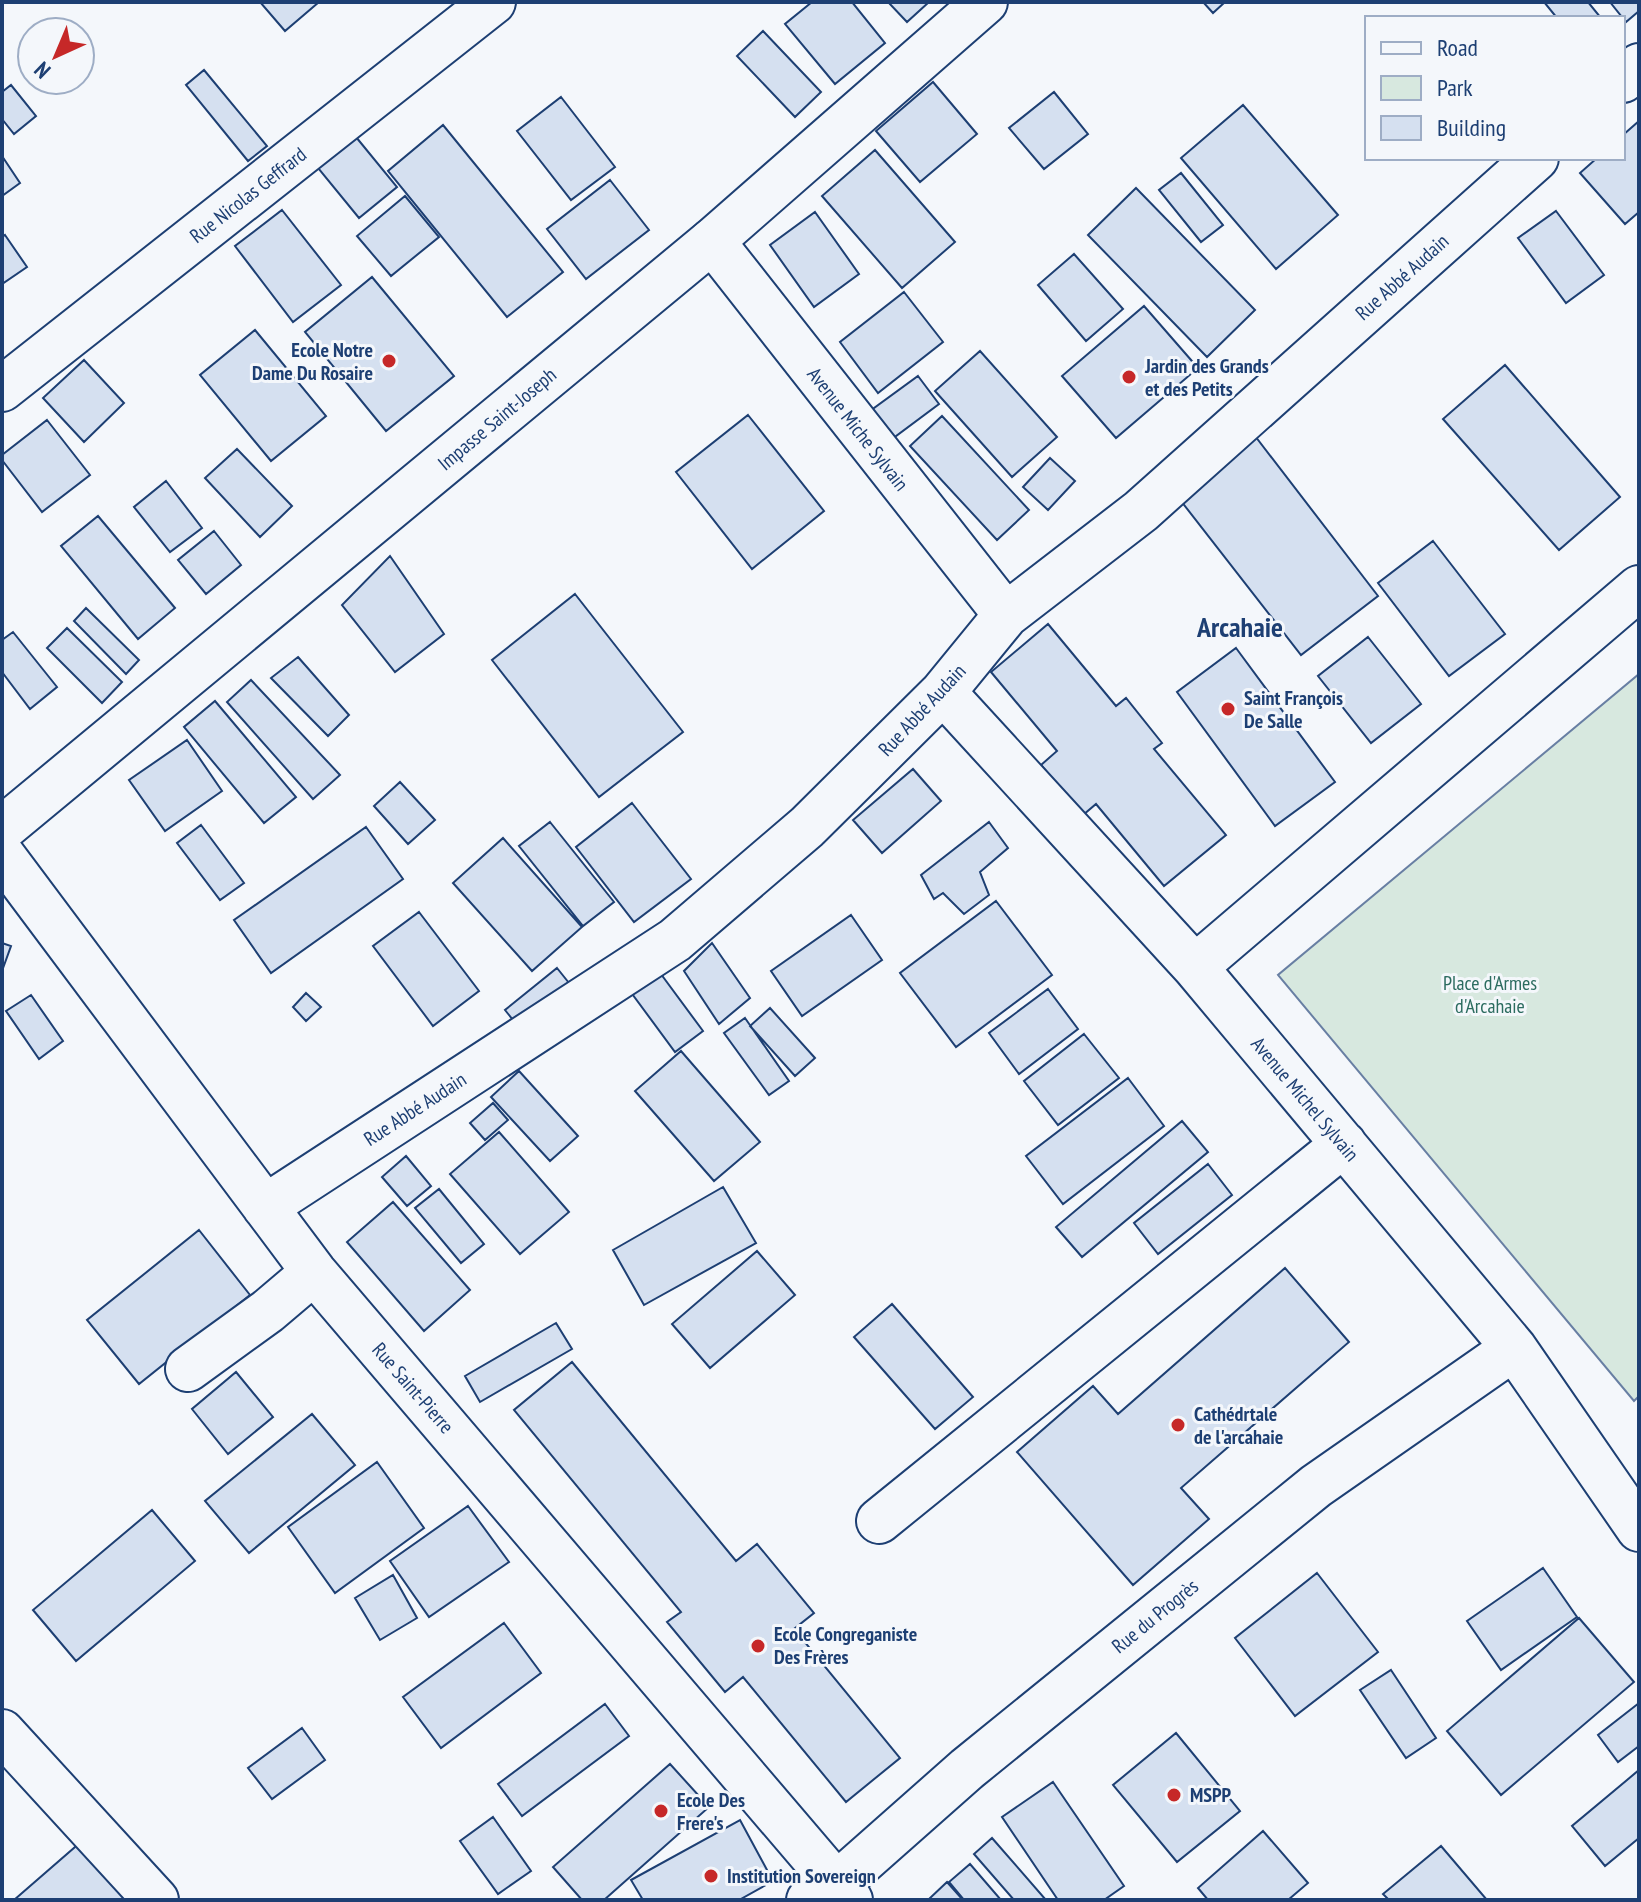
<svg xmlns="http://www.w3.org/2000/svg" width="1641" height="1902" font-family="'PT Sans Narrow',sans-serif">
<style>
.green{fill:#d7e8df;stroke:#687fa3;stroke-width:2}
.building{fill:#d5e0f0;stroke:#1d3f73;stroke-width:2}
.lines{fill:none;stroke-linecap:round;stroke-linejoin:round}
.street-casing{stroke:#1d3f73;stroke-width:48}
.secondary-casing{stroke:#1d3f73;stroke-width:48}
.street{stroke:#f4f7fb;stroke-width:44}
.secondary{stroke:#f4f7fb;stroke-width:44}
.poi-dot{fill:#c62828;stroke:#f4f7fb;stroke-width:3}
.labels{text-anchor:middle;stroke-width:6;stroke-linejoin:round;paint-order:stroke}
.street-label{font-size:20px;fill:#1d3f73;stroke:#f4f7fb}
.poi-label{font-size:20px;font-weight:bold;fill:#1d3f73;stroke:#f4f7fb;text-anchor:start}
.park-label{font-size:20px;fill:#2c6c60;stroke:#f4f7fb}
.district-label{font-size:28px;font-weight:bold;fill:#1d3f73;stroke:#f4f7fb}
</style>
<rect width="100%" height="100%" fill="#f4f7fb"/>
<!-- green -->
<path class="green" d="M 1639,674 L 1639,1396 L 1634,1401 L 1278,975 Z"/>
<!-- building -->
<path class="building" d="M 260,2 L 319,2 L 285,31 Z
M 812,2 L 852,2 L 885,43 L 835,84 L 785,24 Z
M 888,2 L 929,2 L 907,22 Z
M 1203,2 L 1225,2 L 1213,13 Z
M 1544,2 L 1588,2 L 1601,18 L 1557,18 Z
M 1610,2 L 1639,2 L 1639,11 L 1626,22 Z
M 763,31 L 821,92 L 795,117 L 737,56 Z
M 204,70 L 267,146 L 248,161 L 186,85 Z
M 933,82 L 977,134 L 920,182 L 876,131 Z
M 11,85 L 36,116 L 14,134 L 2,119 L 2,92 Z
M 1054,92 L 1088,134 L 1044,169 L 1009,128 Z
M 561,97 L 615,167 L 571,200 L 517,131 Z
M 1243,105 L 1338,215 L 1276,269 L 1181,158 Z
M 1639,121 L 1639,212 L 1625,224 L 1580,173 L 1597,158 L 1623,158 L 1623,135 Z
M 443,125 L 563,272 L 507,317 L 388,171 Z
M 356,137 L 397,187 L 359,218 L 318,168 Z
M 875,150 L 955,242 L 902,288 L 822,196 Z
M 2,156 L 20,183 L 2,196 Z
M 1181,173 L 1223,225 L 1201,242 L 1159,190 Z
M 610,180 L 649,230 L 586,279 L 547,229 Z
M 1136,188 L 1255,310 L 1207,357 L 1088,235 Z
M 405,196 L 439,237 L 391,276 L 357,236 Z
M 282,210 L 341,285 L 293,322 L 235,246 Z
M 1556,211 L 1604,275 L 1566,303 L 1518,238 Z
M 815,212 L 859,274 L 814,307 L 770,245 Z
M 5,235 L 27,267 L 2,284 L 2,237 Z
M 1074,254 L 1123,309 L 1086,341 L 1038,285 Z
M 372,277 L 454,376 L 386,431 L 305,332 Z
M 904,292 L 943,342 L 878,393 L 840,342 Z
M 1144,306 L 1198,368 L 1116,438 L 1062,376 Z
M 255,330 L 326,416 L 271,461 L 200,375 Z
M 980,351 L 1057,437 L 1012,477 L 935,391 Z
M 84,360 L 124,403 L 84,442 L 43,398 Z
M 1505,365 L 1620,497 L 1559,550 L 1443,419 Z
M 918,376 L 939,404 L 892,439 L 870,411 Z
M 748,415 L 824,511 L 752,569 L 676,472 Z
M 942,416 L 1029,510 L 997,540 L 910,446 Z
M 47,420 L 90,475 L 42,512 L 2,460 L 2,455 Z
M 1252,432 L 1378,596 L 1301,655 L 1174,492 Z
M 237,449 L 292,506 L 260,537 L 205,478 Z
M 1050,458 L 1075,481 L 1048,510 L 1023,487 Z
M 166,481 L 202,528 L 170,552 L 134,507 Z
M 98,516 L 175,608 L 138,639 L 61,546 Z
M 214,531 L 241,565 L 206,594 L 178,560 Z
M 1433,541 L 1505,634 L 1449,676 L 1378,583 Z
M 390,556 L 444,634 L 395,672 L 342,605 Z
M 575,594 L 683,732 L 599,797 L 492,660 Z
M 86,608 L 139,660 L 126,674 L 74,621 Z
M 1048,624 L 1116,706 L 1126,698 L 1162,743 L 1154,749 L 1226,835 L 1164,886 L 1096,804 L 1083,815 L 1041,765 L 1057,751 L 991,672 Z
M 67,628 L 122,682 L 102,703 L 47,648 Z
M 13,632 L 57,687 L 30,709 L 2,672 L 2,640 Z
M 1368,637 L 1421,704 L 1371,743 L 1318,676 Z
M 1236,648 L 1335,782 L 1275,826 L 1177,692 Z
M 298,657 L 349,715 L 328,736 L 271,678 Z
M 251,680 L 340,775 L 313,799 L 227,702 Z
M 215,701 L 296,797 L 264,823 L 184,727 Z
M 187,740 L 222,791 L 165,831 L 129,780 Z
M 913,769 L 941,801 L 882,853 L 853,820 Z
M 400,782 L 435,820 L 408,844 L 374,806 Z
M 632,803 L 691,879 L 634,922 L 576,847 Z
M 550,822 L 614,902 L 583,926 L 519,846 Z
M 989,822 L 1008,848 L 980,872 L 989,895 L 964,914 L 943,893 L 934,899 L 921,875 Z
M 201,825 L 244,883 L 220,900 L 177,843 Z
M 366,827 L 403,879 L 271,973 L 234,920 Z
M 503,838 L 582,927 L 532,971 L 453,883 Z
M 996,901 L 1052,975 L 956,1047 L 900,973 Z
M 419,912 L 479,991 L 433,1026 L 373,946 Z
M 851,915 L 882,960 L 802,1016 L 771,971 Z
M 2,943 L 11,946 L 2,971 Z
M 712,943 L 750,998 L 719,1024 L 684,971 Z
M 655,966 L 703,1031 L 675,1052 L 627,987 Z
M 557,968 L 569,983 L 517,1025 L 505,1010 Z
M 1048,989 L 1078,1029 L 1019,1074 L 989,1033 Z
M 306,993 L 321,1007 L 306,1021 L 293,1007 Z
M 31,995 L 63,1041 L 39,1059 L 6,1011 Z
M 770,1008 L 815,1058 L 795,1076 L 750,1026 Z
M 745,1018 L 789,1081 L 769,1095 L 724,1033 Z
M 1084,1034 L 1119,1078 L 1058,1125 L 1024,1081 Z
M 681,1051 L 760,1142 L 714,1181 L 635,1091 Z
M 519,1071 L 578,1136 L 550,1161 L 491,1097 Z
M 1128,1078 L 1164,1126 L 1063,1204 L 1026,1156 Z
M 493,1103 L 508,1120 L 485,1140 L 470,1123 Z
M 1182,1121 L 1208,1152 L 1082,1257 L 1056,1227 Z
M 499,1132 L 569,1212 L 520,1254 L 450,1174 Z
M 406,1156 L 431,1186 L 407,1206 L 382,1177 Z
M 1208,1164 L 1232,1195 L 1158,1254 L 1134,1223 Z
M 723,1187 L 756,1243 L 644,1305 L 613,1250 Z
M 439,1189 L 484,1244 L 461,1263 L 415,1208 Z
M 393,1202 L 470,1290 L 424,1331 L 347,1242 Z
M 199,1230 L 250,1295 L 139,1384 L 87,1320 Z
M 757,1251 L 795,1295 L 710,1368 L 672,1324 Z
M 1285,1268 L 1349,1342 L 1181,1488 L 1209,1519 L 1133,1585 L 1017,1452 L 1093,1386 L 1118,1414 Z
M 892,1304 L 973,1397 L 935,1429 L 854,1337 Z
M 556,1323 L 572,1349 L 480,1402 L 465,1376 Z
M 572,1362 L 736,1561 L 757,1544 L 814,1613 L 794,1629 L 900,1758 L 846,1802 L 743,1677 L 725,1692 L 667,1622 L 681,1612 L 514,1410 Z
M 236,1372 L 273,1417 L 228,1454 L 192,1409 Z
M 312,1414 L 355,1465 L 249,1553 L 205,1501 Z
M 377,1462 L 424,1528 L 335,1593 L 288,1527 Z
M 468,1506 L 509,1562 L 429,1617 L 390,1561 Z
M 152,1510 L 195,1561 L 76,1661 L 33,1610 Z
M 1543,1568 L 1577,1617 L 1501,1670 L 1467,1621 Z
M 1317,1573 L 1378,1652 L 1295,1716 L 1235,1638 Z
M 393,1575 L 417,1618 L 380,1640 L 355,1598 Z
M 1579,1618 L 1634,1682 L 1501,1795 L 1447,1731 Z
M 504,1623 L 541,1673 L 441,1748 L 403,1697 Z
M 1391,1670 L 1436,1738 L 1406,1758 L 1360,1690 Z
M 1639,1703 L 1639,1746 L 1618,1762 L 1598,1735 Z
M 605,1704 L 629,1736 L 522,1816 L 498,1784 Z
M 302,1728 L 325,1760 L 272,1799 L 248,1768 Z
M 1176,1733 L 1240,1811 L 1177,1862 L 1113,1785 Z
M 670,1764 L 709,1807 L 604,1900 L 582,1900 L 553,1867 Z
M 1639,1770 L 1639,1838 L 1605,1866 L 1572,1826 Z
M 1053,1782 L 1124,1886 L 1104,1900 L 1058,1900 L 1002,1817 Z
M 493,1817 L 531,1871 L 498,1894 L 460,1841 Z
M 740,1820 L 773,1881 L 739,1900 L 643,1900 L 631,1880 Z
M 1263,1831 L 1308,1883 L 1288,1900 L 1208,1900 L 1198,1888 Z
M 992,1838 L 1046,1900 L 1014,1900 L 974,1854 Z
M 82,1841 L 133,1900 L 14,1900 Z
M 1441,1846 L 1487,1900 L 1389,1900 L 1383,1894 Z
M 970,1864 L 1001,1900 L 964,1900 L 949,1882 Z
M 947,1882 L 963,1900 L 930,1900 L 929,1899 Z"/>
<g class="lines">
<!-- street casing -->
<g class="street-casing">
<path id="street" d="M 1623,80 L 1639,66
M 712,241 L 1006,615
M 2,389 L 493,2
M 943,692 L 1195,967 L 1514,1348 L 1639,1529
M 2,855 L 314,1272 L 850,1900
M 1195,967 L 1639,588
M 265,1207 L 675,940 L 807,827 L 943,692 L 1006,615 L 1141,511 L 1536,158
M 188,1369 L 268,1311 L 314,1272
M 879,1521 L 1344,1144
M 2,1732 L 156,1900
M 809,1900 L 837,1884 L 967,1769 L 1316,1486 L 1514,1348"/>
</g>
<!-- secondary casing -->
<g class="secondary-casing">
<path id="secondary" d="M 2,829 L 712,241 L 985,2"/>
</g>
<!-- street -->
<use href="#street" class="street"/>
<!-- secondary -->
<use href="#secondary" class="secondary"/>
</g>
<!-- markers -->
<g class="poi-dot">
<circle cx="389" cy="361" r="8"/>
<circle cx="1129" cy="377" r="8"/>
<circle cx="1228" cy="709" r="8"/>
<circle cx="1178" cy="1425" r="8"/>
<circle cx="758" cy="1646" r="8"/>
<circle cx="1174" cy="1795" r="8"/>
<circle cx="661" cy="1811" r="8"/>
<circle cx="711" cy="1876" r="8"/>
</g>
<g class="labels">
<!-- street labels -->
<g class="street-label">
<text transform="translate(248 195) rotate(-38)" y="7">Rue Nicolas Geffrard</text>
<text transform="translate(1402 277) rotate(-42)" y="7">Rue Abbé Audain</text>
<text transform="translate(497 419) rotate(-40)" y="7">Impasse Saint-Joseph</text>
<text transform="translate(858 429) rotate(52)" y="7">Avenue Miche Sylvain</text>
<text transform="translate(922 710) rotate(-47)" y="7">Rue Abbé Audain</text>
<text transform="translate(1305 1099) rotate(50)" y="7">Avenue Michel Sylvain</text>
<text transform="translate(415 1109) rotate(-33)" y="7">Rue Abbé Audain</text>
<text transform="translate(413 1388) rotate(49)" y="7">Rue Saint-Pierre</text>
<text transform="translate(1155 1616) rotate(-39)" y="7">Rue du Progrès</text>
</g>
<!-- poi labels -->
<g class="poi-label">
<text x="373" y="357" text-anchor="end">Ecole Notre<tspan x="373" dy="23">Dame Du Rosaire</tspan></text>
<text x="1145" y="373">Jardin des Grands<tspan x="1145" dy="23">et des Petits</tspan></text>
<text x="1244" y="705">Saint François<tspan x="1244" dy="23">De Salle</tspan></text>
<text x="1194" y="1421">Cathédrtale<tspan x="1194" dy="23">de l'arcahaie</tspan></text>
<text x="774" y="1641">Ecole Congreganiste<tspan x="774" dy="23">Des Frères</tspan></text>
<text x="1190" y="1802">MSPP</text>
<text x="677" y="1807">Ecole Des<tspan x="677" dy="23">Frere's</tspan></text>
<text x="727" y="1883">Institution Sovereign</text>
</g>
<!-- park labels -->
<g class="park-label">
<text x="1490" y="990">Place d'Armes<tspan x="1490" dy="23">d'Arcahaie</tspan></text>
</g>
<!-- district labels -->
<g class="district-label">
<text x="1240" y="637">Arcahaie</text>
</g>
</g>
<!-- border -->
<rect width="1641" height="1902" fill="none" stroke="#1d3f73" stroke-width="8"/>
<!-- legend -->
<rect x="1365" y="16" width="260" height="144" fill="#f4f7fb" stroke="#9eadc5" stroke-width="2"/>
<rect x="1381" y="42" width="40" height="12" fill="#f4f7fb" stroke="#9eadc5" stroke-width="2"/>
<text x="1437" y="56" font-size="24" fill="#1d3f73">Road</text>
<rect x="1381" y="76" width="40" height="24" fill="#d7e8df" stroke="#9eadc5" stroke-width="2"/>
<text x="1437" y="96" font-size="24" fill="#1d3f73">Park</text>
<rect x="1381" y="116" width="40" height="24" fill="#d5e0f0" stroke="#9eadc5" stroke-width="2"/>
<text x="1437" y="136" font-size="24" fill="#1d3f73">Building</text>
<!-- north arrow -->
<g transform="translate(56 56) rotate(224)"><circle r="38" fill="#f4f7fb" stroke="#9eadc5" stroke-width="2"/>
<path d="M0-6L14 30L0 20L-14 30Z" fill="#c62828"/>
<text y="-12" font-size="22" font-weight="bold" text-anchor="middle" fill="#1d3f73">N</text>
</g>
</svg>
